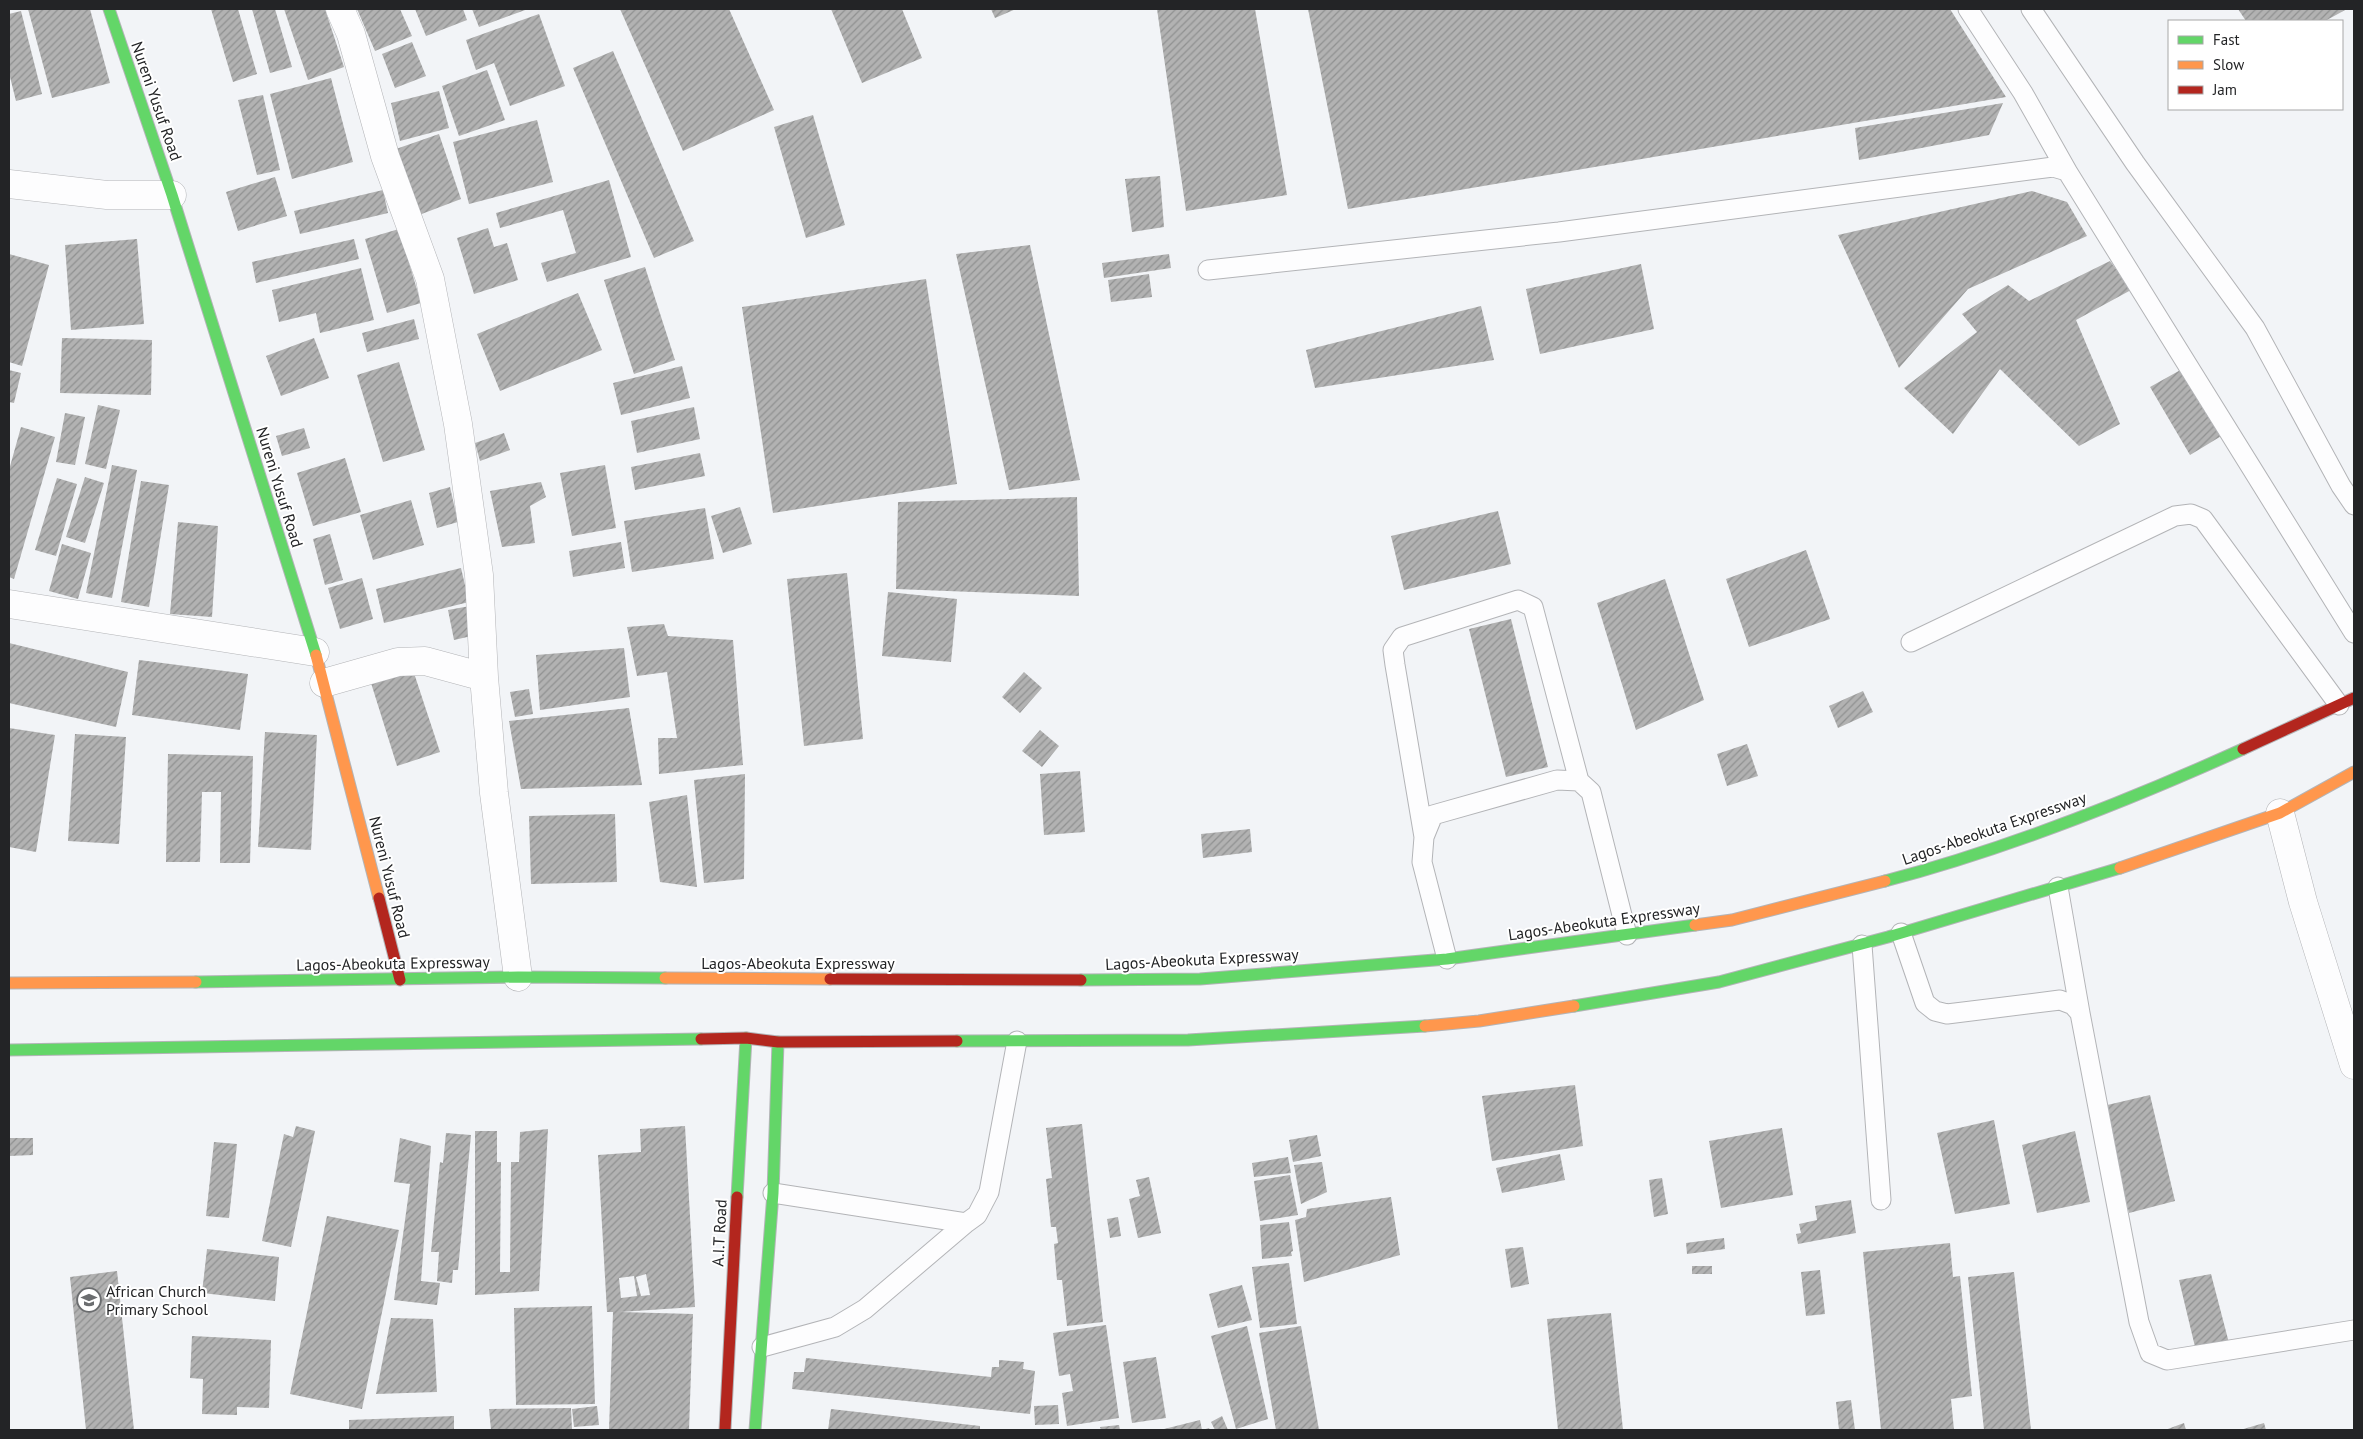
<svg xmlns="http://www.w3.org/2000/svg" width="2363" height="1439" font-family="'PT Sans',sans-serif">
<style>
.building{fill:url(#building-hatch);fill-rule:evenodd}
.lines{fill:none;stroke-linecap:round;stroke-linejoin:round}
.lane-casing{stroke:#b3b4b7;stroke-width:21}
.street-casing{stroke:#b3b4b7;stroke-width:29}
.fast-casing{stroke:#b3b4b7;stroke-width:13}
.slow-casing{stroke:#b3b4b7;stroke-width:13}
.jam-casing{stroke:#b3b4b7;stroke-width:13}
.lane{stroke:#fdfdfe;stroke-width:19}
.street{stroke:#fdfdfe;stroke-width:28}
.fast{stroke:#63d668;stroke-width:11}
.slow{stroke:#ff974d;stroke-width:11}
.jam{stroke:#b3261e;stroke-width:11}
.labels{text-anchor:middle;stroke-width:4;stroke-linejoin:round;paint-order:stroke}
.street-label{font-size:16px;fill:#232426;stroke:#fff}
.poi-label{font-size:16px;fill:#232426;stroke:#fff;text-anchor:start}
</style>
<defs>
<pattern id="building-hatch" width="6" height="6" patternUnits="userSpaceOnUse" patternTransform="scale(1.25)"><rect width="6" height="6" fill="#b2b2b2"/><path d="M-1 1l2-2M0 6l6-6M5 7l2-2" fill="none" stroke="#909191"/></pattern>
</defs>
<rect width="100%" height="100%" fill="#f2f4f7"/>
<!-- building -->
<path class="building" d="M 28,9 L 90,9 L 110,83 L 52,98 Z
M 211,9 L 238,9 L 257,74 L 233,82 Z
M 252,9 L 275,9 L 292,67 L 270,73 Z
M 284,9 L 325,9 L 344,67 L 308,80 Z
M 357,9 L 400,9 L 412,36 L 375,51 Z
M 415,9 L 463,9 L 467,20 L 426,36 Z
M 472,9 L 528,9 L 479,27 Z
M 620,9 L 729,9 L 774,110 L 683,151 Z
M 831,9 L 902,9 L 922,58 L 862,83 Z
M 991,9 L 1016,9 L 995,18 Z
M 1157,9 L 1255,9 L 1287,195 L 1186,211 Z
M 1308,9 L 1950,9 L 2006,97 L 1348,209 Z
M 2238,9 L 2347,9 L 2325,21 L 2246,21 Z
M 21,11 L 42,94 L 16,101 L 9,73 L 9,14 Z
M 539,14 L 565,86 L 510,106 L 494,63 L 476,70 L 466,40 Z
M 412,42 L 426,76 L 395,88 L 382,54 Z
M 613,51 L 694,241 L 654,258 L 573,68 Z
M 487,70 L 505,120 L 459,136 L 442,86 Z
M 331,78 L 353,162 L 292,179 L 270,94 Z
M 439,91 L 449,128 L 400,141 L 391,103 Z
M 263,95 L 280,170 L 257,175 L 238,100 Z
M 2003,103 L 1989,135 L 1859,160 L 1855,128 Z
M 813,115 L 845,225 L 806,238 L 774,127 Z
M 537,120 L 553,182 L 469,204 L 453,142 Z
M 439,134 L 461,199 L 419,215 L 396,149 Z
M 1160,176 L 1164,227 L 1132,232 L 1125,179 Z
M 275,177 L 287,216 L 238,231 L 226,192 Z
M 609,180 L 631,257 L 547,282 L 541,263 L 576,253 L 563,210 L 500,228 L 496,213 Z
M 383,190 L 388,213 L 300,234 L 294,211 Z
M 2032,191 L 2067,202 L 2087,236 L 1968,289 L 1899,368 L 1838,235 Z
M 488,228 L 494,247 L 507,243 L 518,280 L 474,294 L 457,238 Z
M 399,229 L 421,303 L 387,313 L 365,239 Z
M 137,239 L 144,324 L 71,330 L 65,245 Z
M 354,239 L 359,259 L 256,283 L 252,262 Z
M 1030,245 L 1080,480 L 1009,490 L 956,254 Z
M 9,254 L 49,265 L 22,366 L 9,362 Z
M 1169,254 L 1171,268 L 1104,278 L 1102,263 Z
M 2110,261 L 2131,290 L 2076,320 L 2120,424 L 2079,446 L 2000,369 L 1953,434 L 1904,388 L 1977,332 L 1962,314 L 2008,285 L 2029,301 Z
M 1641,264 L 1654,329 L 1540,354 L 1526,289 Z
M 645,267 L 675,360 L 634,374 L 604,280 Z
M 361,268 L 374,320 L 320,333 L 316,313 L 279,322 L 272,290 Z
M 1149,274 L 1152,297 L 1111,302 L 1108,280 Z
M 926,279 L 957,484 L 773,513 L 742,307 Z
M 578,293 L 602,350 L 500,391 L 477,334 Z
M 1481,306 L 1494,360 L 1315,388 L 1306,350 Z
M 414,319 L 419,339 L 367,352 L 362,333 Z
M 62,338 L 152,340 L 151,395 L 60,393 Z
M 314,338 L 329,378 L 281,396 L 266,356 Z
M 399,362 L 425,450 L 383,462 L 357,375 Z
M 682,366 L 690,398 L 621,415 L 613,383 Z
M 2184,368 L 2223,435 L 2190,455 L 2150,387 Z
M 9,370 L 21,373 L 14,403 L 9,402 Z
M 98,405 L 120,410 L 106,469 L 85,464 Z
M 694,407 L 700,439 L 637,453 L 631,421 Z
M 65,413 L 85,417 L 75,465 L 56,462 Z
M 21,427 L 55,437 L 14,579 L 9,577 L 9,470 Z
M 304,428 L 310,448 L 282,456 L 276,436 Z
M 504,433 L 510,450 L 480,461 L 475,443 Z
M 700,453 L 705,476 L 635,490 L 631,467 Z
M 345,458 L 361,512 L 313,526 L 297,473 Z
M 112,465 L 137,470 L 112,598 L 86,593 Z
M 605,465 L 616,528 L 572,536 L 560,473 Z
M 85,477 L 104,483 L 85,543 L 66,537 Z
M 57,478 L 77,484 L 56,556 L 35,550 Z
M 141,481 L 169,485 L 149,607 L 121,602 Z
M 541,482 L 546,497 L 530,506 L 535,543 L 502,547 L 490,491 Z
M 450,487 L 458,522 L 437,528 L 429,493 Z
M 1077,497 L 1079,596 L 896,589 L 898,502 Z
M 411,500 L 424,545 L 373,560 L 360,515 Z
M 740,507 L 752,544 L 723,553 L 711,516 Z
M 705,508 L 714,559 L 632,572 L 624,521 Z
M 1498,511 L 1511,564 L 1404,590 L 1391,536 Z
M 178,522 L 218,526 L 212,617 L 170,614 Z
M 330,534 L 343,580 L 325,585 L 313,539 Z
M 621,542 L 625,568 L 573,577 L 569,551 Z
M 62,544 L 91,553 L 78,599 L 49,591 Z
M 1806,550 L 1830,619 L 1749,647 L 1726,579 Z
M 461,568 L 469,602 L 384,623 L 376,589 Z
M 847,573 L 863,739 L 804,746 L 787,579 Z
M 362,578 L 373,619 L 340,629 L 328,588 Z
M 1665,579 L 1704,700 L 1636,730 L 1597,603 Z
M 888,592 L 957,599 L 951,662 L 882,656 Z
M 470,606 L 476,635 L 454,640 L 448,610 Z
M 1511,619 L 1548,767 L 1506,777 L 1469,629 Z
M 664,624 L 668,636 L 733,640 L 743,765 L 659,774 L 658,738 L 677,738 L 667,672 L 637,676 L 627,627 Z
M 9,643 L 128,672 L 116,727 L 9,703 Z
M 624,648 L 630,697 L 540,710 L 536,655 Z
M 139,660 L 248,674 L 240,730 L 132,715 Z
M 413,670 L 440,752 L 397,766 L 371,683 Z
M 1024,672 L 1042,688 L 1020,713 L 1002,697 Z
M 529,689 L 533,714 L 515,717 L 510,692 Z
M 1863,691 L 1873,712 L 1838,728 L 1829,706 Z
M 629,708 L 642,785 L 521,789 L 509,721 Z
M 9,728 L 55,735 L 36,852 L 9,847 Z
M 1040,730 L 1059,746 L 1042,767 L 1022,751 Z
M 265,732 L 317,735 L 311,850 L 258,847 Z
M 75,734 L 126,737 L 119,844 L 68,841 Z
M 1747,744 L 1758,776 L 1727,786 L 1717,754 Z
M 168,754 L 253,756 L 250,863 L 220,863 L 221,792 L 202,792 L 200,862 L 166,862 Z
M 1080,771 L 1085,832 L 1044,835 L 1040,774 Z
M 745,774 L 744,879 L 704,883 L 694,780 Z
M 687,795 L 697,887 L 660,882 L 649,802 Z
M 615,814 L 617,882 L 531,884 L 529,816 Z
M 1250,829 L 1252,852 L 1203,858 L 1201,834 Z
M 1575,1085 L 1583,1146 L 1492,1161 L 1482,1096 Z
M 2150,1095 L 2175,1201 L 2129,1213 L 2103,1106 Z
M 1994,1120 L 2010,1204 L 1955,1214 L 1937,1133 Z
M 1082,1124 L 1103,1322 L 1067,1326 L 1062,1280 L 1057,1280 L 1054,1244 L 1058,1243 L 1056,1227 L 1051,1227 L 1046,1179 L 1052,1178 L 1046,1128 Z
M 296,1126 L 315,1131 L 291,1247 L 262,1241 L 284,1134 L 293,1137 Z
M 685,1126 L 695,1307 L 620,1312 L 693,1314 L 689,1430 L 609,1430 L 613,1312 L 607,1312 L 598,1155 L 641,1152 L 640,1129 ZM 646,1274 L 650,1295 L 641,1296 L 636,1277 ZM 634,1276 L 637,1296 L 621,1298 L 619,1278 Z
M 1782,1128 L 1793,1195 L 1721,1208 L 1709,1141 Z
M 548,1129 L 539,1291 L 475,1295 L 475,1131 L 497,1131 L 497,1162 L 501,1162 L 500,1272 L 510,1272 L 511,1162 L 519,1162 L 520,1132 Z
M 2075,1131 L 2090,1202 L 2037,1213 L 2022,1145 Z
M 446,1133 L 471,1135 L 458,1270 L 453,1270 L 452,1283 L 437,1281 L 439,1252 L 431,1252 L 440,1162 L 443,1163 Z
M 1317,1135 L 1321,1156 L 1293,1162 L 1289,1140 Z
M 9,1138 L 33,1138 L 33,1155 L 9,1156 Z
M 400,1138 L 431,1146 L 421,1281 L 440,1283 L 437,1305 L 394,1300 L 410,1184 L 394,1182 Z
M 214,1142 L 237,1144 L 229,1218 L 206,1216 Z
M 1560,1154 L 1565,1180 L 1502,1193 L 1496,1168 Z
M 1288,1157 L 1291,1173 L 1254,1177 L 1252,1163 Z
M 1322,1162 L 1327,1192 L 1301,1204 L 1294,1165 Z
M 1290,1175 L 1298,1215 L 1260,1221 L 1254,1181 Z
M 1149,1177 L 1161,1233 L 1138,1238 L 1129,1199 L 1140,1196 L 1136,1180 Z
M 1662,1178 L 1668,1214 L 1654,1217 L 1649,1180 Z
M 1391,1197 L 1400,1255 L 1304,1282 L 1295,1220 L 1306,1217 L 1307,1209 Z
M 1851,1200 L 1856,1233 L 1798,1244 L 1796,1234 L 1801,1233 L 1799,1224 L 1817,1220 L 1815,1206 Z
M 327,1216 L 399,1230 L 362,1409 L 290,1394 Z
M 1118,1217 L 1121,1236 L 1110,1238 L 1107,1219 Z
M 1289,1222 L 1293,1251 L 1291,1252 L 1292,1256 L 1262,1259 L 1260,1225 Z
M 1724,1238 L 1725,1249 L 1687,1254 L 1686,1243 Z
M 1950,1243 L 1953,1277 L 1960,1276 L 1972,1396 L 1951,1399 L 1954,1430 L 1881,1430 L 1863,1252 Z
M 1523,1247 L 1529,1284 L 1511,1288 L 1505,1249 Z
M 207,1249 L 279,1257 L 275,1301 L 202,1293 Z
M 1289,1263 L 1297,1324 L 1260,1328 L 1252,1267 Z
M 1692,1266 L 1712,1266 L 1712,1274 L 1692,1274 Z
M 1820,1270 L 1825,1314 L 1806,1316 L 1801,1272 Z
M 117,1271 L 134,1430 L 86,1430 L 70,1277 Z
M 2014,1272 L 2031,1430 L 1984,1430 L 1968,1277 Z
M 2211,1274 L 2229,1343 L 2196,1351 L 2179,1280 Z
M 1242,1285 L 1252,1320 L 1218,1328 L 1209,1294 Z
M 592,1306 L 595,1404 L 516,1405 L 514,1308 Z
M 1611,1313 L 1623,1430 L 1558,1430 L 1547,1319 Z
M 391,1318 L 433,1319 L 437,1392 L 376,1394 Z
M 1106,1325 L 1119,1418 L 1067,1426 L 1062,1393 L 1073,1391 L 1070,1374 L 1059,1376 L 1053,1333 Z
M 1247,1326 L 1268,1419 L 1236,1429 L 1211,1336 Z
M 1301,1326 L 1319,1430 L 1276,1430 L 1259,1333 Z
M 192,1336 L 271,1340 L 269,1408 L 237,1407 L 237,1415 L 202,1414 L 203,1379 L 190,1378 Z
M 1156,1357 L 1166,1418 L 1132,1423 L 1123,1362 Z
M 806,1358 L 991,1377 L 992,1367 L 999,1367 L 999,1360 L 1024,1362 L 1023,1369 L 1035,1371 L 1030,1414 L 792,1389 L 794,1372 L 804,1372 Z
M 1851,1400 L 1855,1430 L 1839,1430 L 1836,1402 Z
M 1058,1405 L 1059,1424 L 1035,1425 L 1034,1406 Z
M 597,1406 L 599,1425 L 574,1427 L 572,1409 Z
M 571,1408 L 572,1429 L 491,1430 L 489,1409 Z
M 831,1409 L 980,1426 L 980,1430 L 828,1430 Z
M 454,1416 L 454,1430 L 349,1430 L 349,1420 Z
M 1222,1416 L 1228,1430 L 1215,1430 L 1211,1422 Z
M 1200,1420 L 1202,1430 L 1209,1428 L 1210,1430 L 1160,1430 Z
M 2184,1423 L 2186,1430 L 2165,1430 Z
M 2264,1423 L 2266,1430 L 2240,1430 Z
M 1119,1425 L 1120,1430 L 1101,1430 L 1100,1427 Z"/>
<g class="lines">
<!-- lane casing -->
<g class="lane-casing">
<path id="lane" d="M 1968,9 L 2023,93 L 2067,171
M 2031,9 L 2135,163 L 2255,328 L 2341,486 L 2354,505
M 1208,270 L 1559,232 L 2053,167 L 2067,171 L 2354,633
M 1911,642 L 2175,516 L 2191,514 L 2203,519 L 2339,705
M 1424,837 L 1395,665 L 1393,650 L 1402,637 L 1518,600 L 1533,607 L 1579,781
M 2058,887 L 2080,1013
M 1901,933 L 1925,1003 L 1935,1011 L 1947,1014 L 2060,1000 L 2073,1005 L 2080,1013 L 2139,1322 L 2150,1353 L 2167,1360 L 2354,1330
M 1862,945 L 1881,1200
M 1447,959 L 1422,862 L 1424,837 L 1433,815 L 1557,780 L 1579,781 L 1591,792 L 1627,935
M 773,1193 L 966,1223 L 977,1215 L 989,1192 L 1017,1041
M 762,1347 L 835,1327 L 865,1309 L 966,1223"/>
</g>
<!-- street casing -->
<g class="street-casing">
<path id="street" d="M 340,9 L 351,34 L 385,156 L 430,279 L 458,424 L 479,575 L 484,677 L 494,793 L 518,977
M 9,184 L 107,195 L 172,195
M 9,604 L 315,652
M 324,683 L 398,662 L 425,661 L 484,677
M 2280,813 L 2303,902 L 2354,1065"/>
</g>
<!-- fast casing -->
<g class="fast-casing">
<path id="fast" d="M 109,9 L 172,195 L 316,655
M 1885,881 C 2007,849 2128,801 2243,749
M 1081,980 L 1200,979 L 1447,959 L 1695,925
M 196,982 L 518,977 L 665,978
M 1574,1006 L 1719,982 L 1888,937 L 2120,868
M 957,1041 L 1188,1040 L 1425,1026
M 9,1050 L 701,1039
M 737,1197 L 746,1038
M 755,1430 L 773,1193 L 778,1042"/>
</g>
<!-- slow casing -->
<g class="slow-casing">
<path id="slow" d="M 316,655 L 379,898
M 2120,868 L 2280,813 L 2354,772
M 1695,925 L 1732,920 L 1885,881
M 665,978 L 830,979
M 9,983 L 196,982
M 1425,1026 L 1479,1021 L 1574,1006"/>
</g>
<!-- jam casing -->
<g class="jam-casing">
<path id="jam" d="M 2243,749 L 2354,698
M 379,898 L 400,980
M 830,979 L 1081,980
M 701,1039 L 746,1038 L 778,1042 L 957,1041
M 725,1430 L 737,1197"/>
</g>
<!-- lane -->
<use href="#lane" class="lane"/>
<!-- street -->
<use href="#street" class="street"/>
<!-- fast -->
<use href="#fast" class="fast"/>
<!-- slow -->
<use href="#slow" class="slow"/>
<!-- jam -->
<use href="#jam" class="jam"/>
</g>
<!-- icons -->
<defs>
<g id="school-ring" transform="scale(1.25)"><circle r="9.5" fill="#fff" stroke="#6b6d6f" stroke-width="1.5"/><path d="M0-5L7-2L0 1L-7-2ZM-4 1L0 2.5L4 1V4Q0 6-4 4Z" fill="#6b6d6f"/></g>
</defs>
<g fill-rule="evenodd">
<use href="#school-ring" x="89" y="1300"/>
</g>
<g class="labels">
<!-- street labels -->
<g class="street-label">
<text transform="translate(157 101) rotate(71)" y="6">Nureni Yusuf Road</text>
<text transform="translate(280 487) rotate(73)" y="6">Nureni Yusuf Road</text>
<text transform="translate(1994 828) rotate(-19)" y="6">Lagos-Abeokuta Expressway</text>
<text transform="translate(390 877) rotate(76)" y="6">Nureni Yusuf Road</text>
<text transform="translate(1604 921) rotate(-8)" y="6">Lagos-Abeokuta Expressway</text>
<text transform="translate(1202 959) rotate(-3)" y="6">Lagos-Abeokuta Expressway</text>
<text transform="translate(393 963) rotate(-1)" y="6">Lagos-Abeokuta Expressway</text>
<text x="798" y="969">Lagos-Abeokuta Expressway</text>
<text transform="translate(719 1233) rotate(-87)" y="6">A.I.T Road</text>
</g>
<!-- poi labels -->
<g class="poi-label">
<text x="106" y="1297">African Church<tspan x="106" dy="18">Primary School</tspan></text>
</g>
</g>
<!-- border -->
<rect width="2363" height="1439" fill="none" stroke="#232426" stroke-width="20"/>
<!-- legend -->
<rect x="2168" y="20" width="175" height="90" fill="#ffffff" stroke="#a7a7a8"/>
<rect x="2178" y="36" width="25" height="8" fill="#63d668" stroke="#a7a7a8"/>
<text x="2213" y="45" font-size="15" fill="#232426">Fast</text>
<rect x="2178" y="61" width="25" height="8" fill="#ff974d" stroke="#a7a7a8"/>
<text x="2213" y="70" font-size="15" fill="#232426">Slow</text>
<rect x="2178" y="86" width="25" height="8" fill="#b3261e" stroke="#a7a7a8"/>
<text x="2213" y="95" font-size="15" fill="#232426">Jam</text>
</svg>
